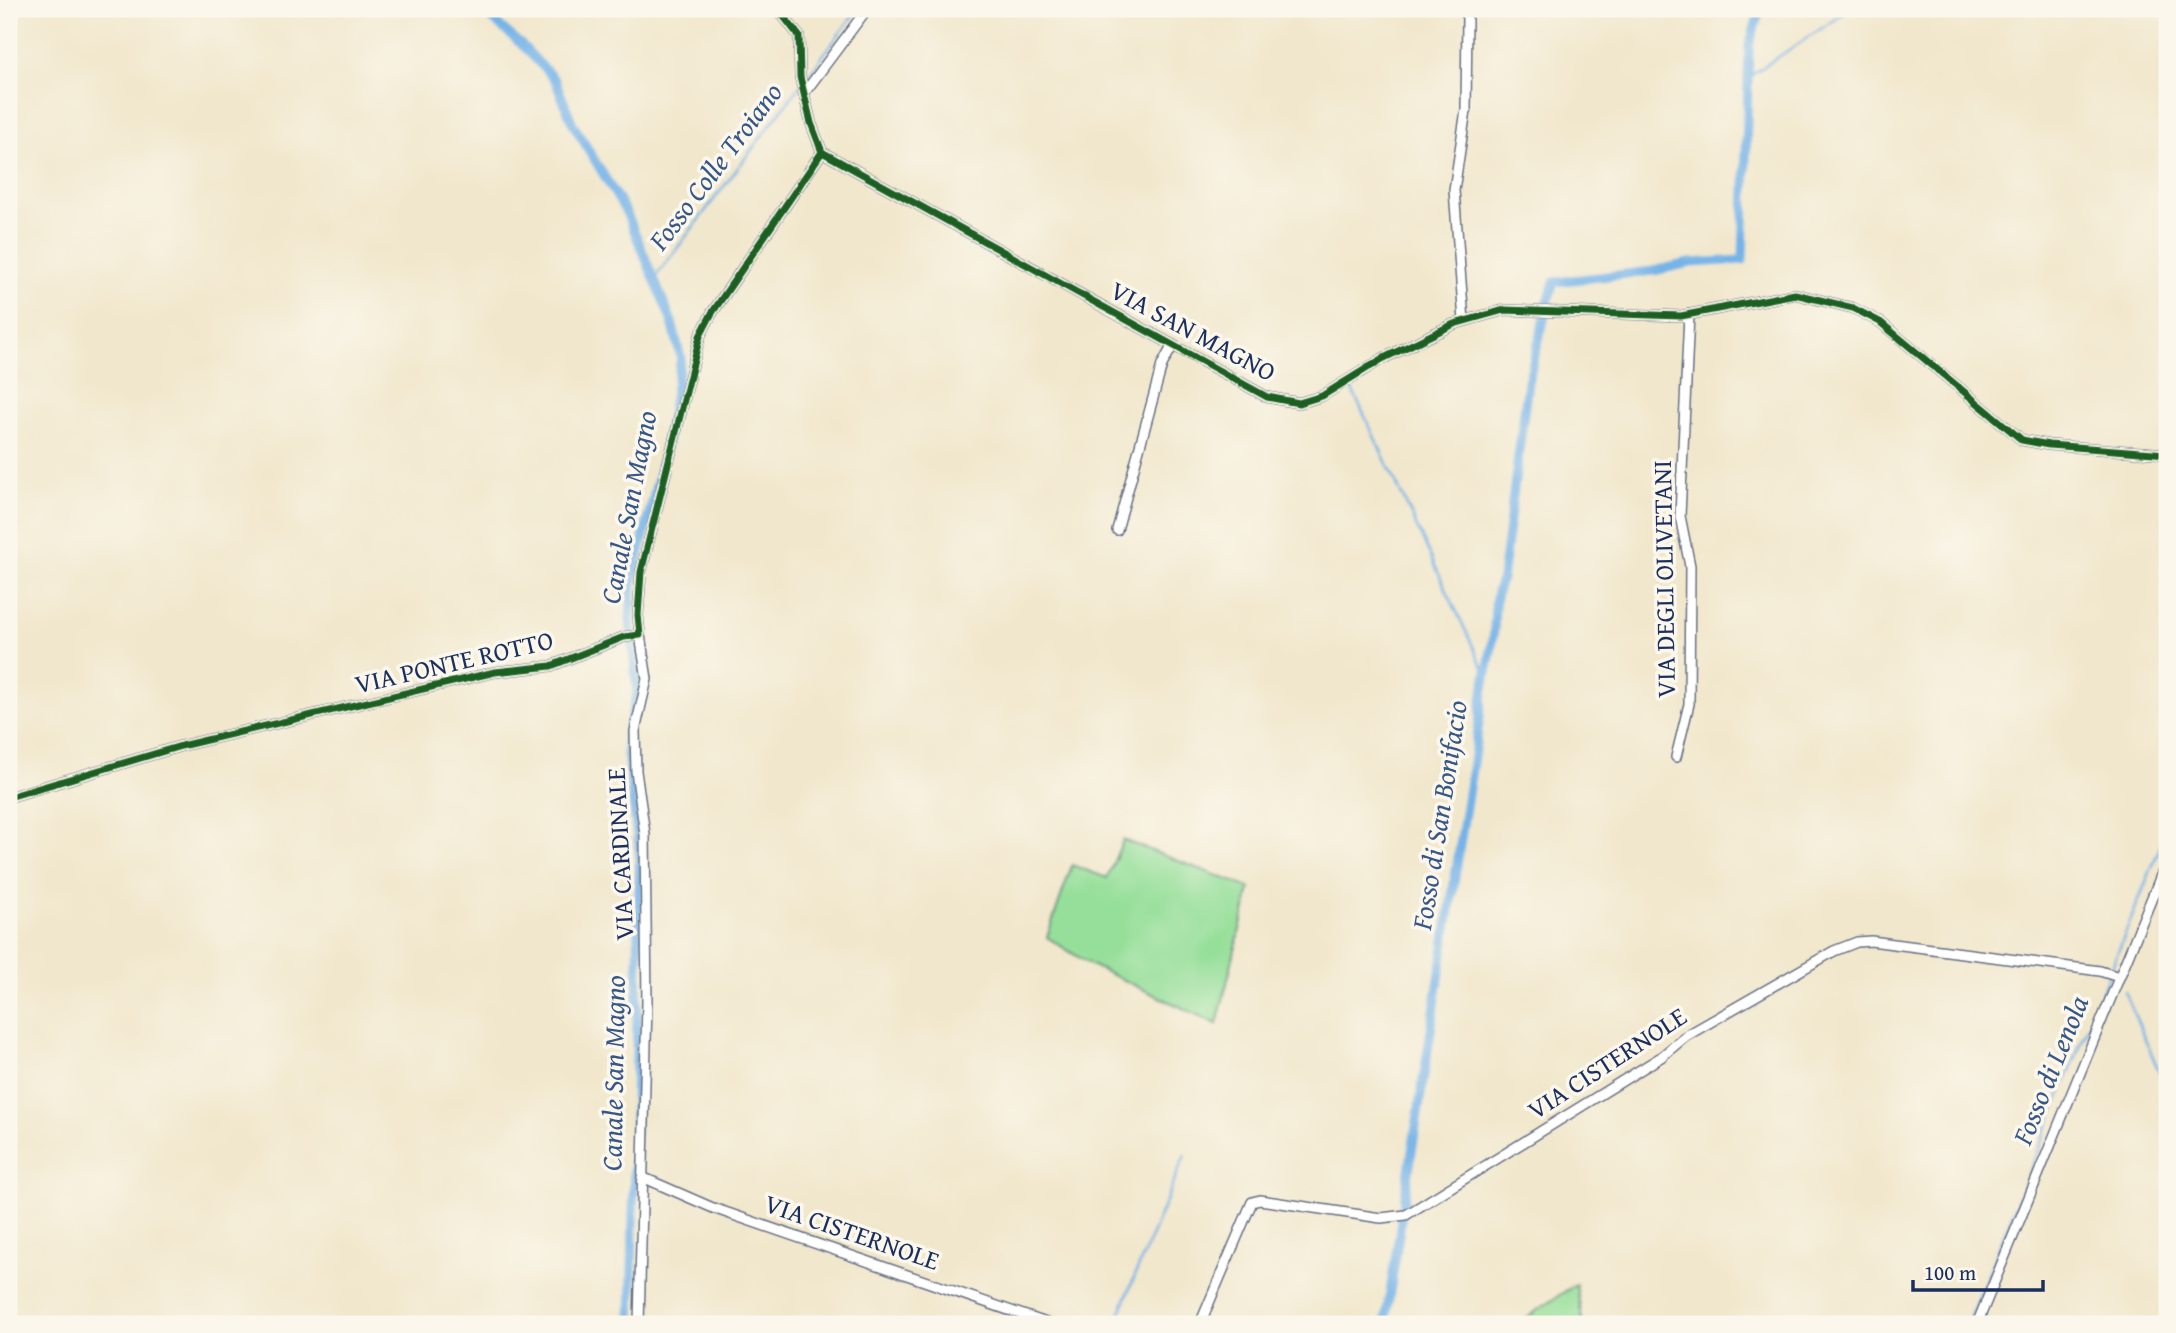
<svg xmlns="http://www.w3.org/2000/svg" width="2176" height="1333" font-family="'Gentium Book Plus',serif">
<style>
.green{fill:#96df9a;stroke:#58877c;stroke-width:2}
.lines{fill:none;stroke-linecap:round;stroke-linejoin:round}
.stream{stroke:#74b3e8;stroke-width:2.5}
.canal{stroke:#74b3e8;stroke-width:9}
.minor-casing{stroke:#666f84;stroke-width:12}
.minor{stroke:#fff;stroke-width:9}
.cycleway-casing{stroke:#fbf7ec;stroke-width:11}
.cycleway{stroke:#1b5e20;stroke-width:7}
.labels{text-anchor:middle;stroke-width:7;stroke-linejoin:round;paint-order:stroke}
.street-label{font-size:26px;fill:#1b2f5e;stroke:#fbf7ec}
.water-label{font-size:28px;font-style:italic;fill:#365787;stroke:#fbf7ec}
</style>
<rect width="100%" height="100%" fill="#fbf7ec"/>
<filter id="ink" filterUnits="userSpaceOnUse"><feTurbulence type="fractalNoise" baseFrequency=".0143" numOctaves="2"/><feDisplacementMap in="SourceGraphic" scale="14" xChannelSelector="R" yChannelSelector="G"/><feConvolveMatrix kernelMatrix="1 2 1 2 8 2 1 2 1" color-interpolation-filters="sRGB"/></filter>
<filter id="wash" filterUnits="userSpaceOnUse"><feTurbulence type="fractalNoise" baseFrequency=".00686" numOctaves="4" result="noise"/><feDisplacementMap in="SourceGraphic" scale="28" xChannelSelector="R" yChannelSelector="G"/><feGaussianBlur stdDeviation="1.57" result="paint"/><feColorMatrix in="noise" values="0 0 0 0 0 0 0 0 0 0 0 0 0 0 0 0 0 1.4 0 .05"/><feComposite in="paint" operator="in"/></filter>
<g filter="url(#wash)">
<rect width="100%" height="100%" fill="#f1e7cc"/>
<!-- green -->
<path class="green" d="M 1123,840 L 1250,888 L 1217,1024 L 1091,965 L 1047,937 L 1072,865 L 1107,878 Z
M 1576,1284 L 1583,1324 L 1517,1324 Z"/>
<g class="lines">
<!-- stream -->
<path class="stream" d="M 1760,10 L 1760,9
M 1748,77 L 1851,9
M 803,82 L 858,9
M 654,279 L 799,87
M 1351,387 L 1486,674
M 2124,991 L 2167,1089
M 1230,1243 L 1249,1201
M 1115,1324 L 1185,1155
M 1968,1324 L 2167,830"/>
<!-- canal -->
<path class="canal" d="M 481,9 L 524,47 L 555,80 L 573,124 L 627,214 L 672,322 L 681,358 L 666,444 L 632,584 L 630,619 L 637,692 L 627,734 L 627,754 L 640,855 L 631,1324
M 1547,305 L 1554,282 L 1653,271 L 1690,263 L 1743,260 L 1749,46 L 1760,10
M 1385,1324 L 1480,717 C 1482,690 1489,666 1493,639 C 1496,619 1492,597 1502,579 L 1528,382 L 1545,316"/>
</g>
</g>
<g filter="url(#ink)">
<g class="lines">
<!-- minor casing -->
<g class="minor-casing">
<path id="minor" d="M 778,9 L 799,36 L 800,77 L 811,123 L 822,152 L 1267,397 L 1299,403 L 1322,396 L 1382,359 L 1454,324 L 1504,310 L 1681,316 L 1795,294 L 1853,308 L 1880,322 L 2022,440 L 2049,445 L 2167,454
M 1461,9 L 1467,16 L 1466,110 L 1454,190 L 1464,321
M 805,92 L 867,9
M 1117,530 L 1162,365 L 1173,345
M 1676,757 L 1689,704 L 1690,566 L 1680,516 L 1689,314
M 9,797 L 181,746 L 495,672 L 551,666 L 624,637 L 640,635 L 638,615 L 641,572 L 700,336 L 712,313 L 822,152
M 642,1177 L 713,1208 L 1049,1324
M 639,1324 L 647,1003 L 645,834 L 636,771 L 635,731 L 647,679 L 640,635
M 1200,1324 L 1252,1202 L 1260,1200 L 1381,1218 L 1406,1215 L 1661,1057 L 1686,1036 L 1834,951 L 1857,942 L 1871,941 L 2100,971 L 2119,977
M 1977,1324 L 2167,861"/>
</g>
<!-- minor -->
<use href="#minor" class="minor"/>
<!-- cycleway casing -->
<g class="cycleway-casing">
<path id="cycleway" d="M 778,9 L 799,36 L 800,77 L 811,123 L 822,152 L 1267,397 L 1299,403 L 1322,396 L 1382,359 L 1454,324 L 1504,310 L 1681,316 L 1795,294 L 1853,308 L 1880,322 L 2022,440 L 2049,445 L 2167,454
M 9,797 L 181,746 L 495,672 L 551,666 L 624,637 L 640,635 L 638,615 L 641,572 L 700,336 L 712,313 L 822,152"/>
</g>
<!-- cycleway -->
<use href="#cycleway" class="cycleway"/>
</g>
</g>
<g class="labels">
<!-- street labels -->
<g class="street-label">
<text transform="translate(1193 331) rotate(28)" y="9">VIA SAN MAGNO</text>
<text transform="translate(1664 579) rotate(-91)" y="9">VIA DEGLI OLIVETANI</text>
<text transform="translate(454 662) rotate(-13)" y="9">VIA PONTE ROTTO</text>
<text transform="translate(620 854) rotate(-93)" y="9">VIA CARDINALE</text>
<text transform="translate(1607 1063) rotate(-33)" y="9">VIA CISTERNOLE</text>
<text transform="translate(852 1232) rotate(19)" y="9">VIA CISTERNOLE</text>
</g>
<!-- water labels -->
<g class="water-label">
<text transform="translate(715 166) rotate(-53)" y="10">Fosso Colle Troiano</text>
<text transform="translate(628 507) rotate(-79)" y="10">Canale San Magno</text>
<text transform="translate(1439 815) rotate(-81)" y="10">Fosso di San Bonifacio</text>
<text transform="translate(2050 1070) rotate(-68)" y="10">Fosso di Lenola</text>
<text transform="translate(613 1073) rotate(-89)" y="10">Canale San Magno</text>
</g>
</g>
<!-- margin -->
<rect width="2176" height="1333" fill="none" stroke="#fbf7ec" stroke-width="35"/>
<!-- scale -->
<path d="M1913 1280v10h130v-10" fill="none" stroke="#1b2f5e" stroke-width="3.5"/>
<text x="1924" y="1280" font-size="21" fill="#1b2f5e" stroke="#fbf7ec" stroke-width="5" paint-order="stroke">100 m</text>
</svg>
